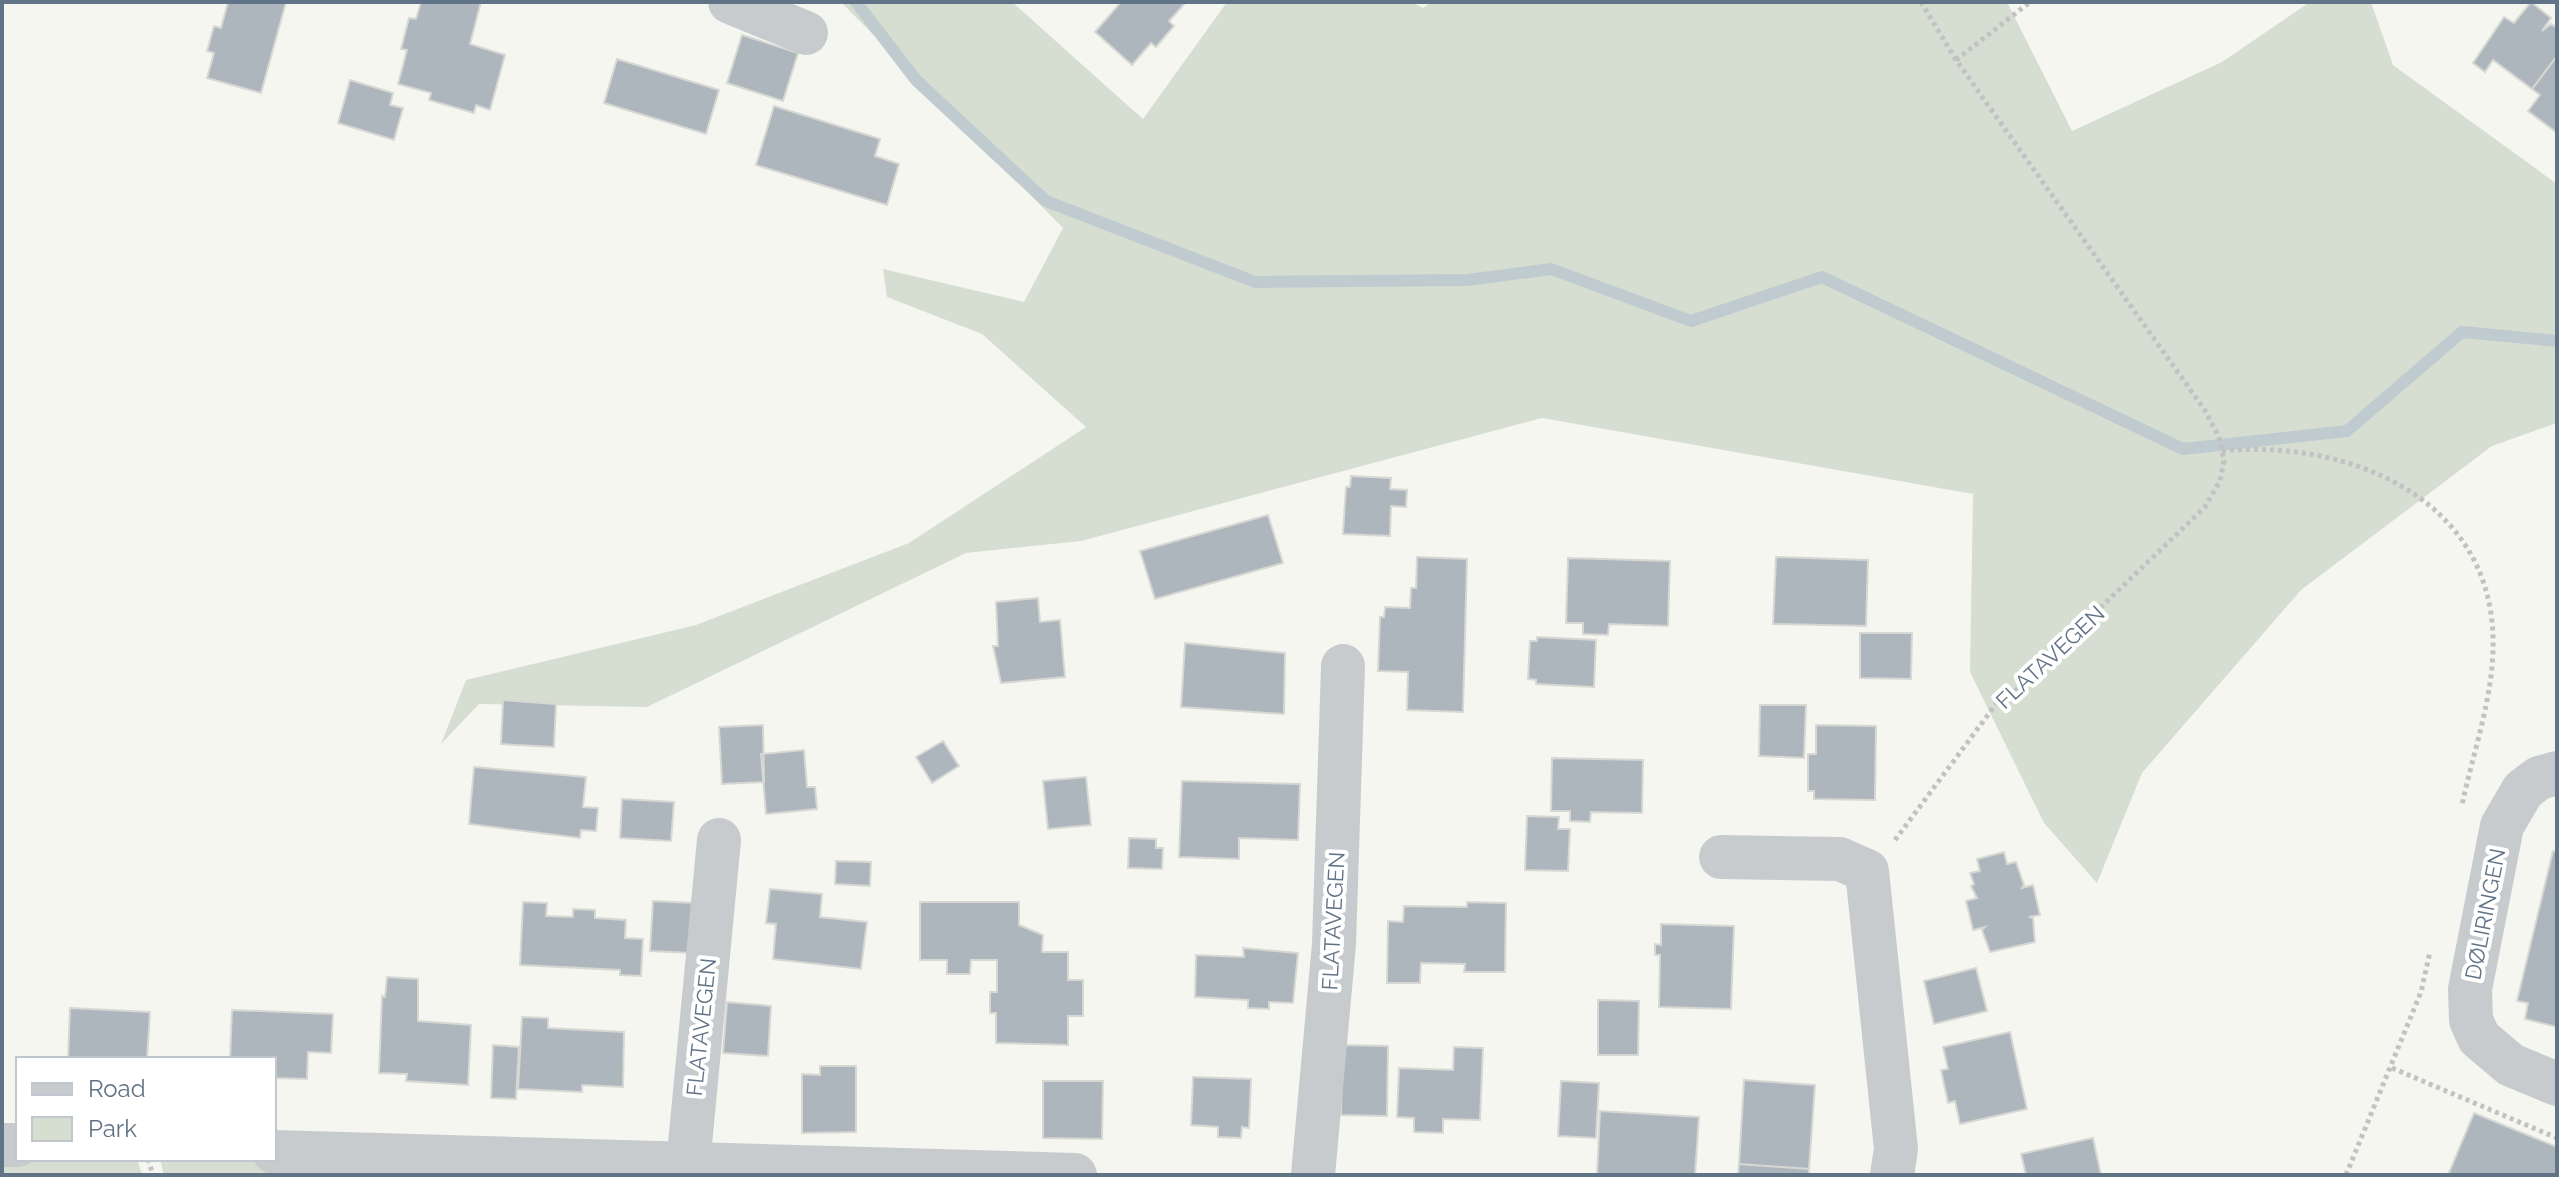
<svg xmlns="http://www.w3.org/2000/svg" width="2559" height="1177" font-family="Raleway,sans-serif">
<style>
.green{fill:#d6ded2}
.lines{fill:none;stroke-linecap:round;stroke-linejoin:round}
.stream{stroke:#c0cbd0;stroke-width:12}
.building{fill:#aeb6bd;stroke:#d7d7d4;stroke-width:2}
.path{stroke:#c0c2c4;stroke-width:5;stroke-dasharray:4 4;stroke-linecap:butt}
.minor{stroke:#c8cbce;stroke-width:44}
.labels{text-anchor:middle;stroke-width:8;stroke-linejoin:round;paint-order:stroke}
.street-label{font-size:22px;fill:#617386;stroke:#fff}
</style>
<rect width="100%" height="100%" fill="#f6f6f1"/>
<!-- green -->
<path class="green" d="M 841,2 L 1012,2 L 1143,119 L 1227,2 L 1412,2 L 1423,8 L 1431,2 L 2007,2 L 2072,131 L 2222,62 L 2310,2 L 2371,2 L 2393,65 L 2557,184 L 2557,423 L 2492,446 L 2301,590 L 2142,773 L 2097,883 L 2044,823 L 1970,672 L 1973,494 L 1542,418 L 1081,541 L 966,553 L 647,707 L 479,704 L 441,744 L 466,680 L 696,625 L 909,543 L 1086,427 L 982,334 L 887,297 L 883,269 L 1024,302 L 1063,228 Z
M 2,1153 L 18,1159 L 137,1159 L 142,1175 L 2,1175 Z
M 160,1159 L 216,1159 L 615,1175 L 164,1175 Z"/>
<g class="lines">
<!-- stream -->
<path class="stream" d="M 856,2 L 916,80 L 1046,201 L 1255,282 L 1468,280 L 1551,269 L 1691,321 L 1822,277 L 2183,449 L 2347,431 L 2462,332 L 2557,341"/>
</g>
<!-- building -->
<path class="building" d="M 228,2 L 286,2 L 261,93 L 207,78 L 214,53 L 207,51 L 214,26 L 221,28 Z
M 421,2 L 481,2 L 470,44 L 505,55 L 490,110 L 476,105 L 474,113 L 429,100 L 431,93 L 398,84 L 407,50 L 401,49 L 409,18 L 416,19 Z
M 1121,2 L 1186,2 L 1169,21 L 1174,26 L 1156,47 L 1151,43 L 1132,65 L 1095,32 Z
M 2531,2 L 2551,18 L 2542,31 L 2551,24 L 2557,28 L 2557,56 L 2532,89 L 2493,60 L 2485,72 L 2473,63 L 2504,17 L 2514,23 Z
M 742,35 L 798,53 L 783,101 L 727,83 Z
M 2557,56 L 2557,133 L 2528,111 L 2540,95 L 2532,89 Z
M 617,59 L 719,90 L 706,134 L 604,103 Z
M 350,80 L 393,93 L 390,105 L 403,108 L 394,140 L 338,123 Z
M 774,106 L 880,139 L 875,156 L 899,164 L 887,205 L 756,165 Z
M 1351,476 L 1391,478 L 1390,489 L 1407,490 L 1406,507 L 1391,506 L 1390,536 L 1343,534 L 1346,487 L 1350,487 Z
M 1268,515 L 1283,563 L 1155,599 L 1140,551 Z
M 1417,557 L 1467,559 L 1463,712 L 1407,710 L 1408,672 L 1378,671 L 1380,617 L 1384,617 L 1385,607 L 1410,608 L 1411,588 L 1416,588 Z
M 1776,557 L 1868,560 L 1866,626 L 1773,624 Z
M 1568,558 L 1670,561 L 1668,626 L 1609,624 L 1608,635 L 1583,634 L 1583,623 L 1566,623 Z
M 1038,598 L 1040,622 L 1060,620 L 1065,677 L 1001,683 L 993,646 L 998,646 L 996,602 Z
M 1860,633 L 1912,633 L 1911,679 L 1860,678 Z
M 1537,637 L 1596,640 L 1594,687 L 1536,684 L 1536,680 L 1528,679 L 1530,641 L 1537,641 Z
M 1185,643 L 1285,653 L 1284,714 L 1181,707 Z
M 503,700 L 556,704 L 554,747 L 501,744 Z
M 1760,705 L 1806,705 L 1804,758 L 1759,756 Z
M 763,725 L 764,782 L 722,784 L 719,727 Z
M 1816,725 L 1876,726 L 1875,800 L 1814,799 L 1814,791 L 1808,791 L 1808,754 L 1816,754 Z
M 943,741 L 959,766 L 932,783 L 916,757 Z
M 804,750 L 807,787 L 815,787 L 817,809 L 766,814 L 761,754 Z
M 1552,758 L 1643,760 L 1642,813 L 1591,812 L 1590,822 L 1570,821 L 1570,811 L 1551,811 Z
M 474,767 L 586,777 L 583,807 L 598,808 L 596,831 L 581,830 L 580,838 L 469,824 Z
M 1086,777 L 1091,825 L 1048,829 L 1043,781 Z
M 1182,781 L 1300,784 L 1298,840 L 1239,838 L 1239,859 L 1179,857 Z
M 622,799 L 674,802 L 671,841 L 620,838 Z
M 1527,816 L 1559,817 L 1558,829 L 1570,829 L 1568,871 L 1525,870 Z
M 1129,838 L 1156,839 L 1156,848 L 1163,848 L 1162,869 L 1128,868 Z
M 2553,851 L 2557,852 L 2557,1027 L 2525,1019 L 2528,1003 L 2517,1001 Z
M 2004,852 L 2007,864 L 2016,862 L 2024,885 L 2022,888 L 2033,885 L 2040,915 L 2029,917 L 2033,918 L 2035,942 L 1990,952 L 1982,930 L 1985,927 L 1973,930 L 1966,901 L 1977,898 L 1971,886 L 1974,884 L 1970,873 L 1980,871 L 1977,859 Z
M 836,861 L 871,862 L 870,886 L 835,884 Z
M 770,889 L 822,894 L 820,917 L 867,922 L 861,969 L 773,959 L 776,924 L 766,923 Z
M 653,901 L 696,903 L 693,953 L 650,951 Z
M 523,902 L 547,903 L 546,916 L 573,917 L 573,909 L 595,910 L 595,918 L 626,920 L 625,938 L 643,939 L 641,976 L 620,975 L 620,970 L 520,965 Z
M 920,902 L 1019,902 L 1019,925 L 1043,935 L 1042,952 L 1068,952 L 1068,980 L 1083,980 L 1083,1016 L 1068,1016 L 1068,1045 L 996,1043 L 996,1013 L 990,1013 L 990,992 L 997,992 L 997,960 L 971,960 L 970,974 L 947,974 L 947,960 L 920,960 Z
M 1467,902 L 1506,903 L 1505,972 L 1464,972 L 1465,964 L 1421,963 L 1420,983 L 1387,983 L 1388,921 L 1403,922 L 1404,906 L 1467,907 Z
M 1661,924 L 1734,926 L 1731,1009 L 1659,1007 L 1660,955 L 1655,955 L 1655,944 L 1661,945 Z
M 1243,948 L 1298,953 L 1293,1003 L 1269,1002 L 1269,1009 L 1248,1008 L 1248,1000 L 1195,997 L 1196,955 L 1244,957 Z
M 1976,968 L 1987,1011 L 1934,1024 L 1924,981 Z
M 387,977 L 418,979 L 418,1021 L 471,1025 L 468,1085 L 406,1081 L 407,1074 L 379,1073 L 382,996 L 385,997 Z
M 1598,1000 L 1639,1001 L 1638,1055 L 1598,1055 Z
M 727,1002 L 771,1006 L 768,1056 L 723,1053 Z
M 70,1008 L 150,1012 L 147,1059 L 68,1059 Z
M 232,1010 L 333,1014 L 331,1053 L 308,1052 L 307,1079 L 274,1078 L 274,1059 L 230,1059 Z
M 522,1017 L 548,1018 L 548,1028 L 624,1032 L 623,1087 L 582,1085 L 582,1092 L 518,1089 Z
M 2010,1032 L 2027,1109 L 1960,1124 L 1955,1101 L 1948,1103 L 1941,1070 L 1948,1069 L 1943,1047 Z
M 493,1045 L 519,1047 L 516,1099 L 491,1098 Z
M 1342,1045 L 1388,1046 L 1387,1116 L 1341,1115 Z
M 1454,1047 L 1483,1048 L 1480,1120 L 1443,1119 L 1443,1133 L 1414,1132 L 1414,1118 L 1397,1117 L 1399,1068 L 1453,1070 Z
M 820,1066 L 856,1066 L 856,1132 L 802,1133 L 802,1074 L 820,1075 Z
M 1193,1077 L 1251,1079 L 1249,1128 L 1242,1127 L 1241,1138 L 1218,1137 L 1218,1127 L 1191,1125 Z
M 1744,1080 L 1815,1085 L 1809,1169 L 1739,1164 Z
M 1043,1081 L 1103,1081 L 1102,1139 L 1043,1138 Z
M 1561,1081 L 1599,1083 L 1596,1138 L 1558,1136 Z
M 1600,1111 L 1699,1117 L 1695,1175 L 1597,1175 Z
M 2474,1113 L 2557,1147 L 2557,1175 L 2448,1175 Z
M 2093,1138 L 2101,1175 L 2026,1175 L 2021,1154 Z
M 1739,1164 L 1809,1169 L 1809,1175 L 1738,1175 Z"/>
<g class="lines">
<!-- path -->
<path class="path" d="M 1956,60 L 2030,2
M 2222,451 C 2344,439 2489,495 2493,637 C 2495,693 2473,752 2462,805
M 1895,840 L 1996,704 L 2029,681 L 2074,633 L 2205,507 L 2220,481 L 2224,461 L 2219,437 L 2204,409 L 1956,60 L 1921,2
M 2392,1068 L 2557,1138
M 148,1159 L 153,1175
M 2346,1175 L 2421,992 L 2430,952"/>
<!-- minor -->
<path class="minor" d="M 730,2 L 806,33
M 2557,773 L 2539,778 L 2523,790 L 2502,826 L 2470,989 L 2471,1020 L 2479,1038 L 2511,1065 L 2557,1084
M 1721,857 L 1840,859 L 1867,871 L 1896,1149 L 1892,1175
M 2,1145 L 18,1145
M 274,1152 L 1075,1175
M 688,1165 L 719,840
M 1313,1175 L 1334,944 L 1343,666"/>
</g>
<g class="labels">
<!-- street labels -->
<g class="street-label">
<text transform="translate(2050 657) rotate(-43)" y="8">FLATAVEGEN</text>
<text transform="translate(2485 914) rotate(-79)" y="8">DØLIRINGEN</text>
<text transform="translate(1333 921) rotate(-87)" y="8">FLATAVEGEN</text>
<text transform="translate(701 1027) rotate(-84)" y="8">FLATAVEGEN</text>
</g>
</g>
<!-- border -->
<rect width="2559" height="1177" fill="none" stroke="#617386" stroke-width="8"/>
<!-- legend -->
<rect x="16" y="1057" width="260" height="104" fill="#ffffff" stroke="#c0c7cf" stroke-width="2"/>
<rect x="32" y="1083" width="40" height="12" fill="#c8cbce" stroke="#c0c7cf" stroke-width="2"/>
<text x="88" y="1097" font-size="24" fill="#617386">Road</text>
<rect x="32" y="1117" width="40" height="24" fill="#d6ded2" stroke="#c0c7cf" stroke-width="2"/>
<text x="88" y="1137" font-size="24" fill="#617386">Park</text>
</svg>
